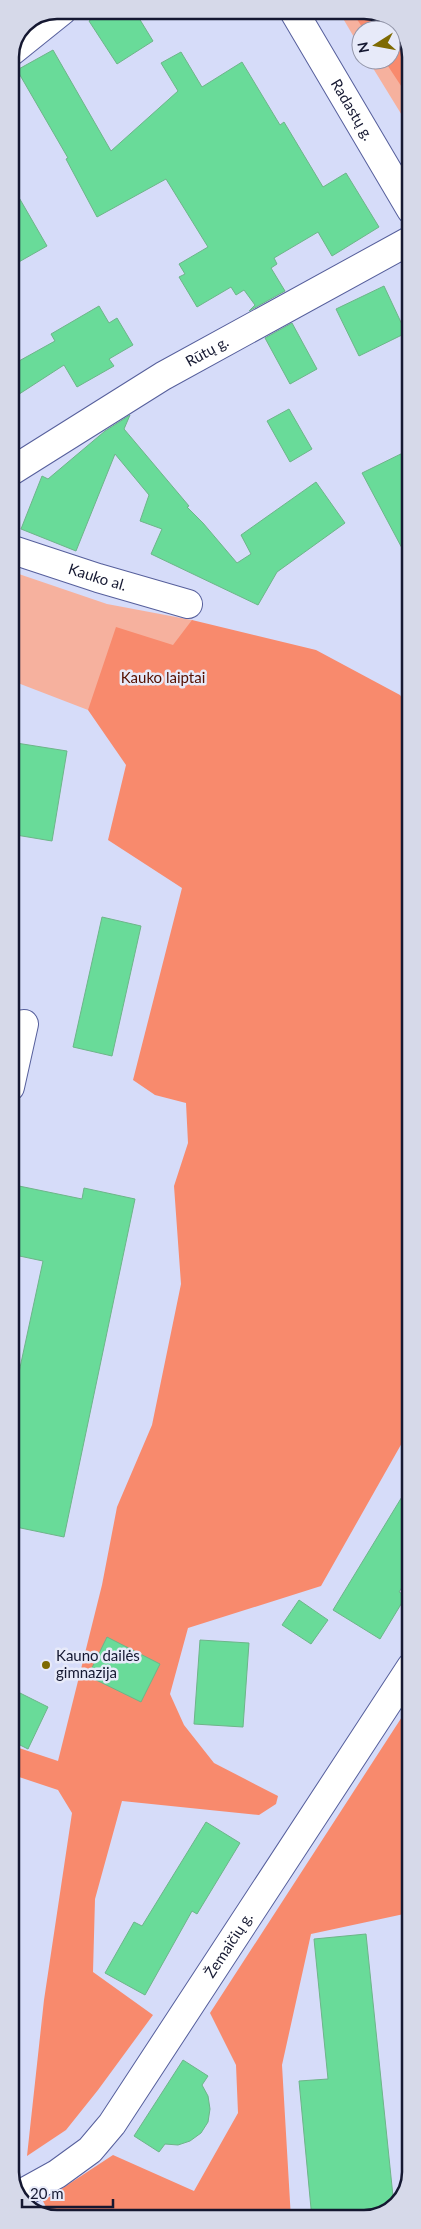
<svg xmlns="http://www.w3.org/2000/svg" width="421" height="2229" font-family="Lato,sans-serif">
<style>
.green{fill:#f6b19e}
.forest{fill:#f88a6d}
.building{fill:#69db99;stroke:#6db589}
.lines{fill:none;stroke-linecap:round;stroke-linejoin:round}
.minor-casing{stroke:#565f9c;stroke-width:30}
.minor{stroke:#fff;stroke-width:28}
.poi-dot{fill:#7e6a02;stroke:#e7eaf9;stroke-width:2}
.labels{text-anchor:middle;stroke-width:5;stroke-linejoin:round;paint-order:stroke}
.street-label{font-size:15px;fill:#151831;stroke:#e7eaf9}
.park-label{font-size:15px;fill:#541000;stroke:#e7eaf9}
.poi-label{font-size:15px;fill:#151831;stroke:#e7eaf9;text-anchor:start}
.rim{fill:none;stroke:#151831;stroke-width:2.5}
</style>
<rect width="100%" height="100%" fill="#d6dcf9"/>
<!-- green -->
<path class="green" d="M 338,10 L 370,10 L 397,24 L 411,51 L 411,130 L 368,60 L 391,60 L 391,30 L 361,30 L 361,49 Z
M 10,571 L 107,604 L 192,620 L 253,679 L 88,710 L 10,680 Z"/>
<!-- forest -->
<path class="forest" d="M 351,10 C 379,10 403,21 410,50 C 414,63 411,87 411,101 L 384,60 L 391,60 L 391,30 L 364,30 Z
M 192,620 L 316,650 L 400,695 L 411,711 L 411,1427 L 321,1586 L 188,1628 L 170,1694 L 184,1725 L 214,1763 L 278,1796 L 276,1804 L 259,1815 L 122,1801 L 95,1899 L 93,1972 L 153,2015 L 98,2090 L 66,2130 L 27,2156 L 44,2000 L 72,1813 L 58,1790 L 10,1774 L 10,1745 L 58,1761 L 102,1585 L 117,1507 L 152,1425 L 181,1284 L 174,1186 L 188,1143 L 186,1103 L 155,1095 L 133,1080 L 182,888 L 108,840 L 126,765 L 88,710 L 116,627 L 173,645 Z
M 411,1703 L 411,1868 L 404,1914 L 311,1934 L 282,2065 L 291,2219 L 52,2219 L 43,2201 L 113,2155 L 194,2191 L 238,2113 L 236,2065 L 210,2013 Z"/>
<!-- building -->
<path class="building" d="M 106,10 L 134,10 L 153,41 L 117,64 L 89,21 Z
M 53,50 L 111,151 L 178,91 L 161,63 L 181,52 L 202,87 L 242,62 L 280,125 L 284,122 L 323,187 L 346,173 L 379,227 L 332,256 L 318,232 L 274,258 L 277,264 L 271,268 L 285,291 L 249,311 L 255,305 L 244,290 L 236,295 L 231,287 L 197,307 L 179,277 L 185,274 L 179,264 L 208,247 L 166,179 L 97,217 L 66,159 L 68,158 L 17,70 Z
M 10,182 L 47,246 L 10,267 Z
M 384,286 L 406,333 L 359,356 L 336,309 Z
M 99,306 L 109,323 L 117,318 L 133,345 L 109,359 L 114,366 L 77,387 L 64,365 L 10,400 L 10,366 L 55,341 L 51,334 Z
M 292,323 L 317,369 L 290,384 L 265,338 Z
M 289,409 L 312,449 L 290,462 L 267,421 Z
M 130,415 L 124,429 L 189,506 L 187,507 L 203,523 L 237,563 L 251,554 L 241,535 L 316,482 L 345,523 L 277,572 L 258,605 L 151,554 L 162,529 L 140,521 L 149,495 L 115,454 L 76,551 L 21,529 L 42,476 L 48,479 L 105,431 Z
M 411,449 L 411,565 L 362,473 Z
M 10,742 L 67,751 L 52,841 L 10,834 Z
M 102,917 L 141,926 L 112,1056 L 73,1047 Z
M 19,1186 L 82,1199 L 84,1188 L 135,1199 L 64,1537 L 11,1526 L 14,1507 L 10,1506 L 10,1414 L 43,1261 L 10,1254 L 10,1230 Z
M 411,1482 L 411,1573 L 399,1592 L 406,1596 L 380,1639 L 333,1610 Z
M 299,1600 L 328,1620 L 311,1644 L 282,1625 Z
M 107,1637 L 160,1664 L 141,1702 L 88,1676 Z
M 200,1640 L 249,1643 L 243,1727 L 194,1724 Z
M 10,1688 L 48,1707 L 28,1749 L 10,1740 Z
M 206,1822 L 240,1843 L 197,1914 L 192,1911 L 145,1995 L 105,1973 L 134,1922 L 142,1926 Z
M 366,1934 L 394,2206 L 370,2219 L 312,2219 L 299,2081 L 328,2079 L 314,1939 Z
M 183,2060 L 208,2076 L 202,2085 L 208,2096 L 210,2109 L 208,2122 L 201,2133 L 190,2141 L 178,2145 L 165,2144 L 159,2152 L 134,2136 Z"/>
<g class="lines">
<!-- minor casing -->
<g class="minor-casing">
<g id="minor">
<path id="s1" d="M 293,10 L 411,210"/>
<path d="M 12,51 L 63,10"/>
<path id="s2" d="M 10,472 L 163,376 L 411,240"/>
<path id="s3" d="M 10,549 L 98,578 L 188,604"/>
<path d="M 10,1087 L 24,1024"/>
<path id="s4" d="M 19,2195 L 57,2174 L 90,2150 L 112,2124 L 411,1667"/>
</g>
</g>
<!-- minor -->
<use href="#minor" class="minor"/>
</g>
<!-- markers -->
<circle class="poi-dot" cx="46" cy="1665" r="5"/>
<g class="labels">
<!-- street labels -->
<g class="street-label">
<text dy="5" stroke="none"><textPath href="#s1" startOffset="116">Radastų g.</textPath></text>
<text dy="5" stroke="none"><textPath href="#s2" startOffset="231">Rūtų g.</textPath></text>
<text dy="5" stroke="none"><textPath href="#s3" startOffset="92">Kauko al.</textPath></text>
<text dy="5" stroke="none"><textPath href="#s4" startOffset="332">Žemaičių g.</textPath></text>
</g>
<!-- park labels -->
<g class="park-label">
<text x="163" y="683">Kauko laiptai</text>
</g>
<!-- poi labels -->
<g class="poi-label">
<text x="56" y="1661">Kauno dailės<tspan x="56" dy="17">gimnazija</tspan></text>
</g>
</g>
<!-- crop -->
<path d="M0 0H421V2229H0ZM57 19H364A38 38 0 0 1 402 57V2172A38 38 0 0 1 364 2210H57A38 38 0 0 1 19 2172V57A38 38 0 0 1 57 19Z" fill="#d6d9e9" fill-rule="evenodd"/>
<path class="rim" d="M57 19H364A38 38 0 0 1 402 57V2172A38 38 0 0 1 364 2210H57A38 38 0 0 1 19 2172V57A38 38 0 0 1 57 19Z"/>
<!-- north arrow -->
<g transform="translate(376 45) rotate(259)"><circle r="24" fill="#e7eaf9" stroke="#9396a9"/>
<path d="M0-4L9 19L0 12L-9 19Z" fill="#7e6a02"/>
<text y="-8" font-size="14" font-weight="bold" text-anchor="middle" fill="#151831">N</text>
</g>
<!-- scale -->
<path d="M22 2199v8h91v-8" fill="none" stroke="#151831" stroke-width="2.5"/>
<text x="30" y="2199" font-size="15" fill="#151831" stroke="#e7eaf9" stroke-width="4" paint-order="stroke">20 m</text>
</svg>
